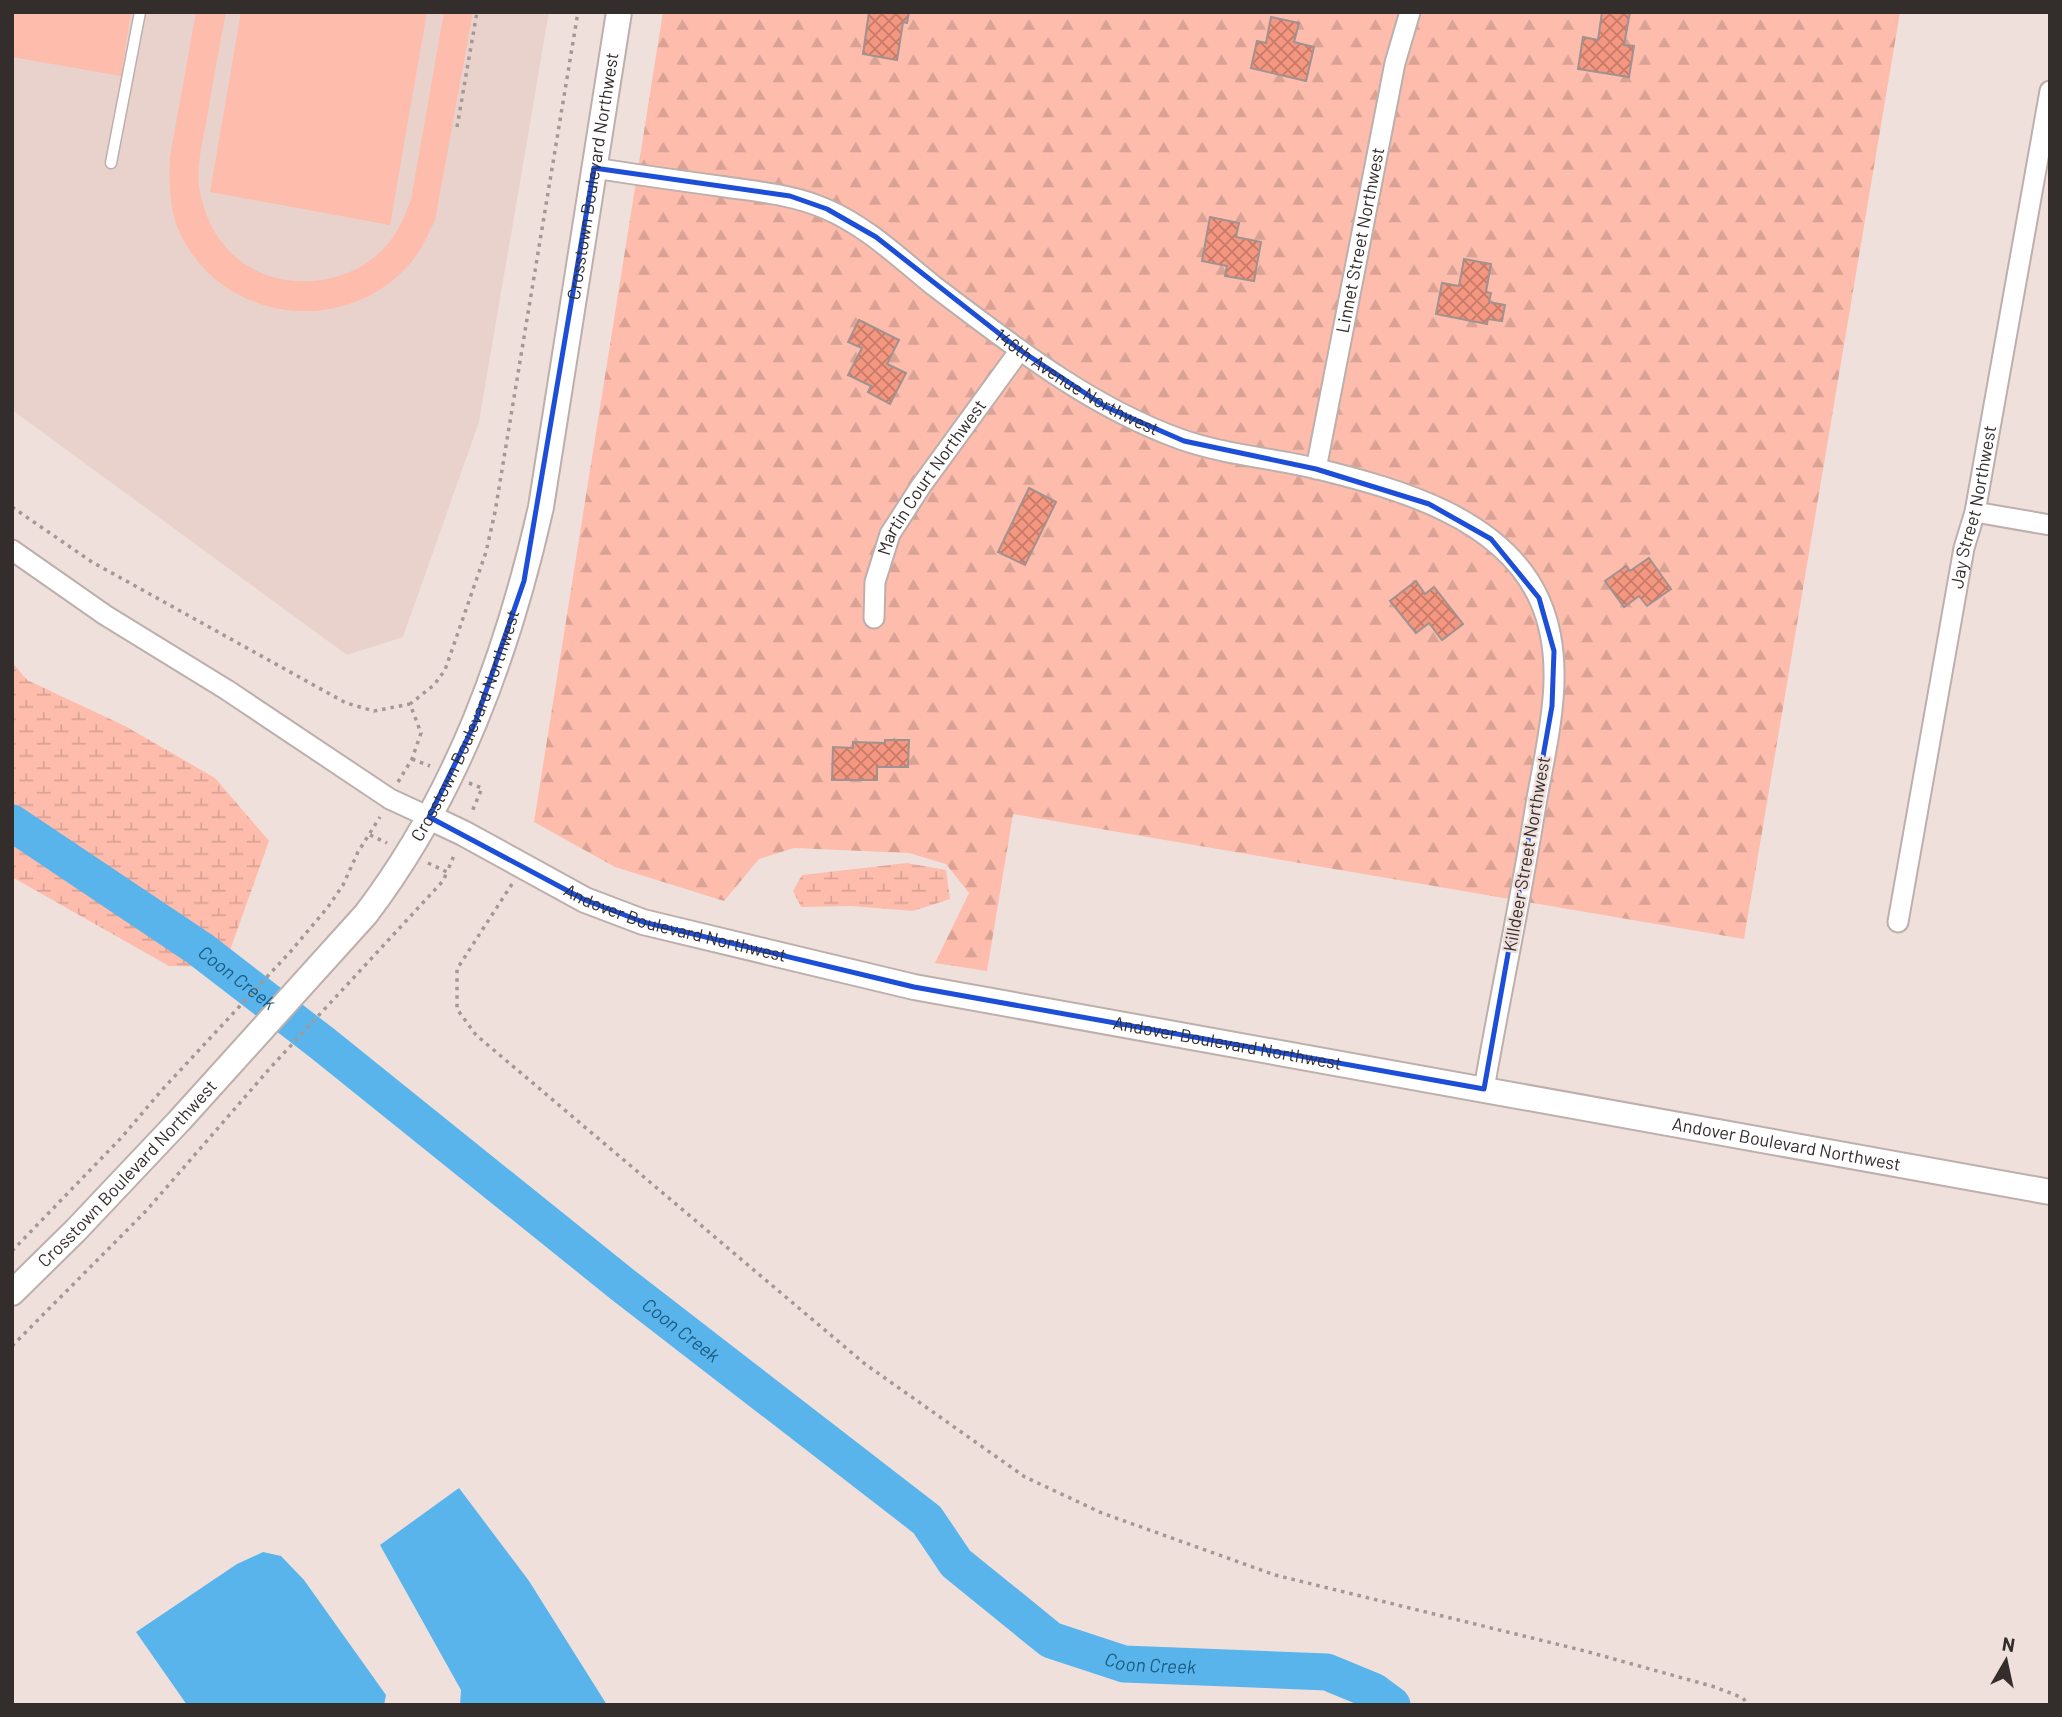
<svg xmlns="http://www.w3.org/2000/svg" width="2062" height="1717" font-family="Barlow,sans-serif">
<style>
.built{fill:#e9d2cc}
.green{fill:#fdbcac}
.forest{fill:url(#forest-firs)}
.wetland{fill:url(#wetland-marsh)}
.water{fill:#59b4ec}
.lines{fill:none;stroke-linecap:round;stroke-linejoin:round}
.river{stroke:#59b4ec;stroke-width:37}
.building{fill:url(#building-cross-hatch);stroke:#a0928f;stroke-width:2}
.service-casing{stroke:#bdafab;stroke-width:13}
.minor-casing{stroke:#bdafab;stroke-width:23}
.tertiary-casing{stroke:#bdafab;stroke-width:28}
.path{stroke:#a49896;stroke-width:3.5;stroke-dasharray:3.5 5;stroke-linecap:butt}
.service{stroke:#fff;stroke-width:10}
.minor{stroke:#fff;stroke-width:19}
.tertiary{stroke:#fff;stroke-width:24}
.marked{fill:none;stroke:#1d4ed8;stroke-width:5;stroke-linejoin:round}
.labels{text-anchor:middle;stroke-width:5;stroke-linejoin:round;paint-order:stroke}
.street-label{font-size:18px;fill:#332d2c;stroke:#efe0dc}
.water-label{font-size:19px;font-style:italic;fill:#195c82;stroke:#efe0dc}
</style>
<defs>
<pattern id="forest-firs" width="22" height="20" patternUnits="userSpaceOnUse" patternTransform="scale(1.75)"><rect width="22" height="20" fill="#fdbcac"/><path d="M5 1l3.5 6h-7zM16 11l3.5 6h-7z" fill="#d9a294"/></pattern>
<pattern id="wetland-marsh" width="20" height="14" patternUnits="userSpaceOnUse" patternTransform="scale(1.75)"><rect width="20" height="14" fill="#fdbcac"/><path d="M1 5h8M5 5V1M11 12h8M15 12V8" fill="none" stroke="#d9a294"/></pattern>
<pattern id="building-cross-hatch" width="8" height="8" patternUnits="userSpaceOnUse" patternTransform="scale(1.75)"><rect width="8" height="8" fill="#f49680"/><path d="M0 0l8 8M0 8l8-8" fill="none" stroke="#c67b69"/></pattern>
</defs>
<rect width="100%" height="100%" fill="#efe0dc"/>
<!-- built -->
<path class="built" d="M 12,12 L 549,12 L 479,422 L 403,637 L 347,655 L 12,410 Z"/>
<!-- green -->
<path class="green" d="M 12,12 L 131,12 L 121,76 L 12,57 Z
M 196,12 L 226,12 C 219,47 213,83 207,118 C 203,141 195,168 200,192 C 204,211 211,230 224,245 C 263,294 345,292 385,247 C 398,233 404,217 411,200 L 444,12 L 473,12 L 435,220 C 427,236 420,253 408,266 C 342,338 220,322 179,231 C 169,208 169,181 170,157 Z
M 241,12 L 427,12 L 390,225 L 210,192 Z"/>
<!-- forest -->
<path class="forest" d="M 663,12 L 1900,12 L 1744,939 L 1013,814 L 987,971 L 935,963 L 969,893 L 946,864 L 909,853 L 794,848 L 759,859 L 724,901 L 615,867 L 534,822 Z"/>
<!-- wetland -->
<path class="wetland" d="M 12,662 L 27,680 L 125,726 L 215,778 L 269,841 L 224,967 L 169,966 L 12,877 Z
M 907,863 L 946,870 L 950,899 L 913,911 L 851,906 L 801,907 L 793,891 L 802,875 Z"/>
<!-- water -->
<path class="water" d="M 459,1488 L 529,1581 L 607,1705 L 460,1705 L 461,1690 L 380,1545 Z
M 263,1552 L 281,1556 L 304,1580 L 386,1695 L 384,1705 L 187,1705 L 136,1632 L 237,1564 Z"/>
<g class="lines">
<!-- river -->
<path class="river" id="s1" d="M 12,823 L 200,949 L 322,1043 L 623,1285 L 927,1520 L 956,1563 L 1051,1640 L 1124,1664 L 1327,1672 L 1373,1691 L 1392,1705"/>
</g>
<!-- building -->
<path class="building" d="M 869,12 L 909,12 L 907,23 L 903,22 L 897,60 L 863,54 Z
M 1602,12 L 1630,12 L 1624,45 L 1634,46 L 1629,77 L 1578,69 L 1583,37 L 1598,40 Z
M 1271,17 L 1299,23 L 1294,42 L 1314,47 L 1306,81 L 1251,68 L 1257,41 L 1266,43 Z
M 1210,217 L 1239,223 L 1236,237 L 1261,242 L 1254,281 L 1225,276 L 1227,266 L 1202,261 Z
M 1464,259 L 1491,264 L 1486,292 L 1491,293 L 1489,302 L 1505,305 L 1502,321 L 1488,319 L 1487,324 L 1436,314 L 1442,283 L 1459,286 Z
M 859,320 L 899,340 L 887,364 L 906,373 L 890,404 L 868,392 L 871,386 L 848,375 L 862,348 L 848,342 Z
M 1029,488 L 1056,502 L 1025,565 L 998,552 Z
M 1649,558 L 1671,589 L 1647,606 L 1639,596 L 1624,607 L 1605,581 L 1626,566 L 1630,571 Z
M 1416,581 L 1425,594 L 1434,587 L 1463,624 L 1442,640 L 1429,623 L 1416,633 L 1390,601 Z
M 885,740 L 909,740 L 908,767 L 877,767 L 877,780 L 832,780 L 833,747 L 853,748 L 853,742 L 885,743 Z"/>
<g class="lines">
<!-- service casing -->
<g class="service-casing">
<path id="service" d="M 111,163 L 140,12"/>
</g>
<!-- minor casing -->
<g class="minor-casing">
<g id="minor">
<path id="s2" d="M 594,168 C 638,175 682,181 726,187 C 760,192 794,195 826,209 C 868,227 899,258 934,286 C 1011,344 1088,406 1180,439 C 1225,455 1273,458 1318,469 C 1399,489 1504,518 1540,601 C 1569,667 1546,743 1535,810 C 1520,904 1500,996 1484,1089"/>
<path id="s3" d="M 1316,469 L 1395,63 L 1410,12"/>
<path d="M 1975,512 L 2050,525"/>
<path d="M 12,550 L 105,615 L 227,690 L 390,799 L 429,817"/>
<path id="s4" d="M 874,618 L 875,582 L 890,534 L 921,486 L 1020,350"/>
<path id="s5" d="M 1898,922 L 1964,548 L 1975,512 L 2050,91"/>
</g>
</g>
<!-- tertiary casing -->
<g class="tertiary-casing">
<g id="tertiary">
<path id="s6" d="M 429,817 L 463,833 L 585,900 L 643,922 L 914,987 L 2050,1192"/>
<path id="s7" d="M 12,1293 L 76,1230 L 180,1120 L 366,914 C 457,794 508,653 541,507 L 619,12"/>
</g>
</g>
<!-- path -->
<path class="path" d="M 457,127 L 477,12
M 12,507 L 92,562 L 346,703 L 374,711 L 410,704
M 412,759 L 430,766
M 398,782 L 412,759 L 421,733 L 410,704 L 434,685 L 445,670 L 486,552 L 495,512 L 578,12
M 469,783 L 482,788 L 471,814
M 370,835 L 387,843
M 428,863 L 447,872 L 455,853
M 512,884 L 457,969 L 457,1009 L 476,1035 L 865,1364 L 1025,1477 L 1102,1513 L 1275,1575 L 1585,1651 L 1715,1687 L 1743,1698 L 1748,1705
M 12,1251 L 122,1137 L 161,1091 L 291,951 L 328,907 L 343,885 L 358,852 L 380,817
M 12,1346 L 146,1211 L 271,1067 L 443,881 L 447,872"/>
<!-- service -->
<use href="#service" class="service"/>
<!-- minor -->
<use href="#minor" class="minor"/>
<!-- tertiary -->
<use href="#tertiary" class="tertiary"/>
</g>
<!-- marked area -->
<path class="marked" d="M 594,168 L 790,196 L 827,209 L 876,237 L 1020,350 L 1106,407 L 1184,441 L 1316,469 L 1429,504 L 1491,539 L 1539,598 L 1554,651 L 1552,706 L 1484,1089 L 914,987 L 643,922 L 585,900 L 429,817 L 475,723 L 524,581 Z"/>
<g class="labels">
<!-- street labels -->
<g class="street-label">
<text dy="6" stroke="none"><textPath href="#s7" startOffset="1300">Crosstown Boulevard Northwest</textPath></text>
<text dy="6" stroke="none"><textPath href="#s3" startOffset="233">Linnet Street Northwest</textPath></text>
<text dy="6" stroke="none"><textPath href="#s2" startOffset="542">146th Avenue Northwest</textPath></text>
<text dy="6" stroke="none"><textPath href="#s4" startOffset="156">Martin Court Northwest</textPath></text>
<text dy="6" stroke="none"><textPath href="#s5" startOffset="422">Jay Street Northwest</textPath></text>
<text dy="6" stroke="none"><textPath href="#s7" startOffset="733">Crosstown Boulevard Northwest</textPath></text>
<text transform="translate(1527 854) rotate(-80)" y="6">Killdeer Street Northwest</text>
<text dy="6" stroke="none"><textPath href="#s6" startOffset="270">Andover Boulevard Northwest</textPath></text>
<text dy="6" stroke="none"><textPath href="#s6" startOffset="836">Andover Boulevard Northwest</textPath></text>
<text dy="6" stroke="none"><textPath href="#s6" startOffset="1404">Andover Boulevard Northwest</textPath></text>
<text dy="6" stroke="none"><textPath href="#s7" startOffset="166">Crosstown Boulevard Northwest</textPath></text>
</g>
<!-- water labels -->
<g class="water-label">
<text dy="7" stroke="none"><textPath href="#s1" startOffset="273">Coon Creek</textPath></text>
<text dy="7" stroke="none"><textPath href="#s1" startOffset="840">Coon Creek</textPath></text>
<text dy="7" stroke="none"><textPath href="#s1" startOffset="1428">Coon Creek</textPath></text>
</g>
</g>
<!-- border -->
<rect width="2062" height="1717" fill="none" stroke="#332d2c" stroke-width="28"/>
<!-- north arrow -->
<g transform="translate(2006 1661) rotate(9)" stroke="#efe0dc" stroke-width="5" paint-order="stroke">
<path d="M0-5L12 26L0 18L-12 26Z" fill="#332d2c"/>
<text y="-10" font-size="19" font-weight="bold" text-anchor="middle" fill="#332d2c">N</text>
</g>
</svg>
